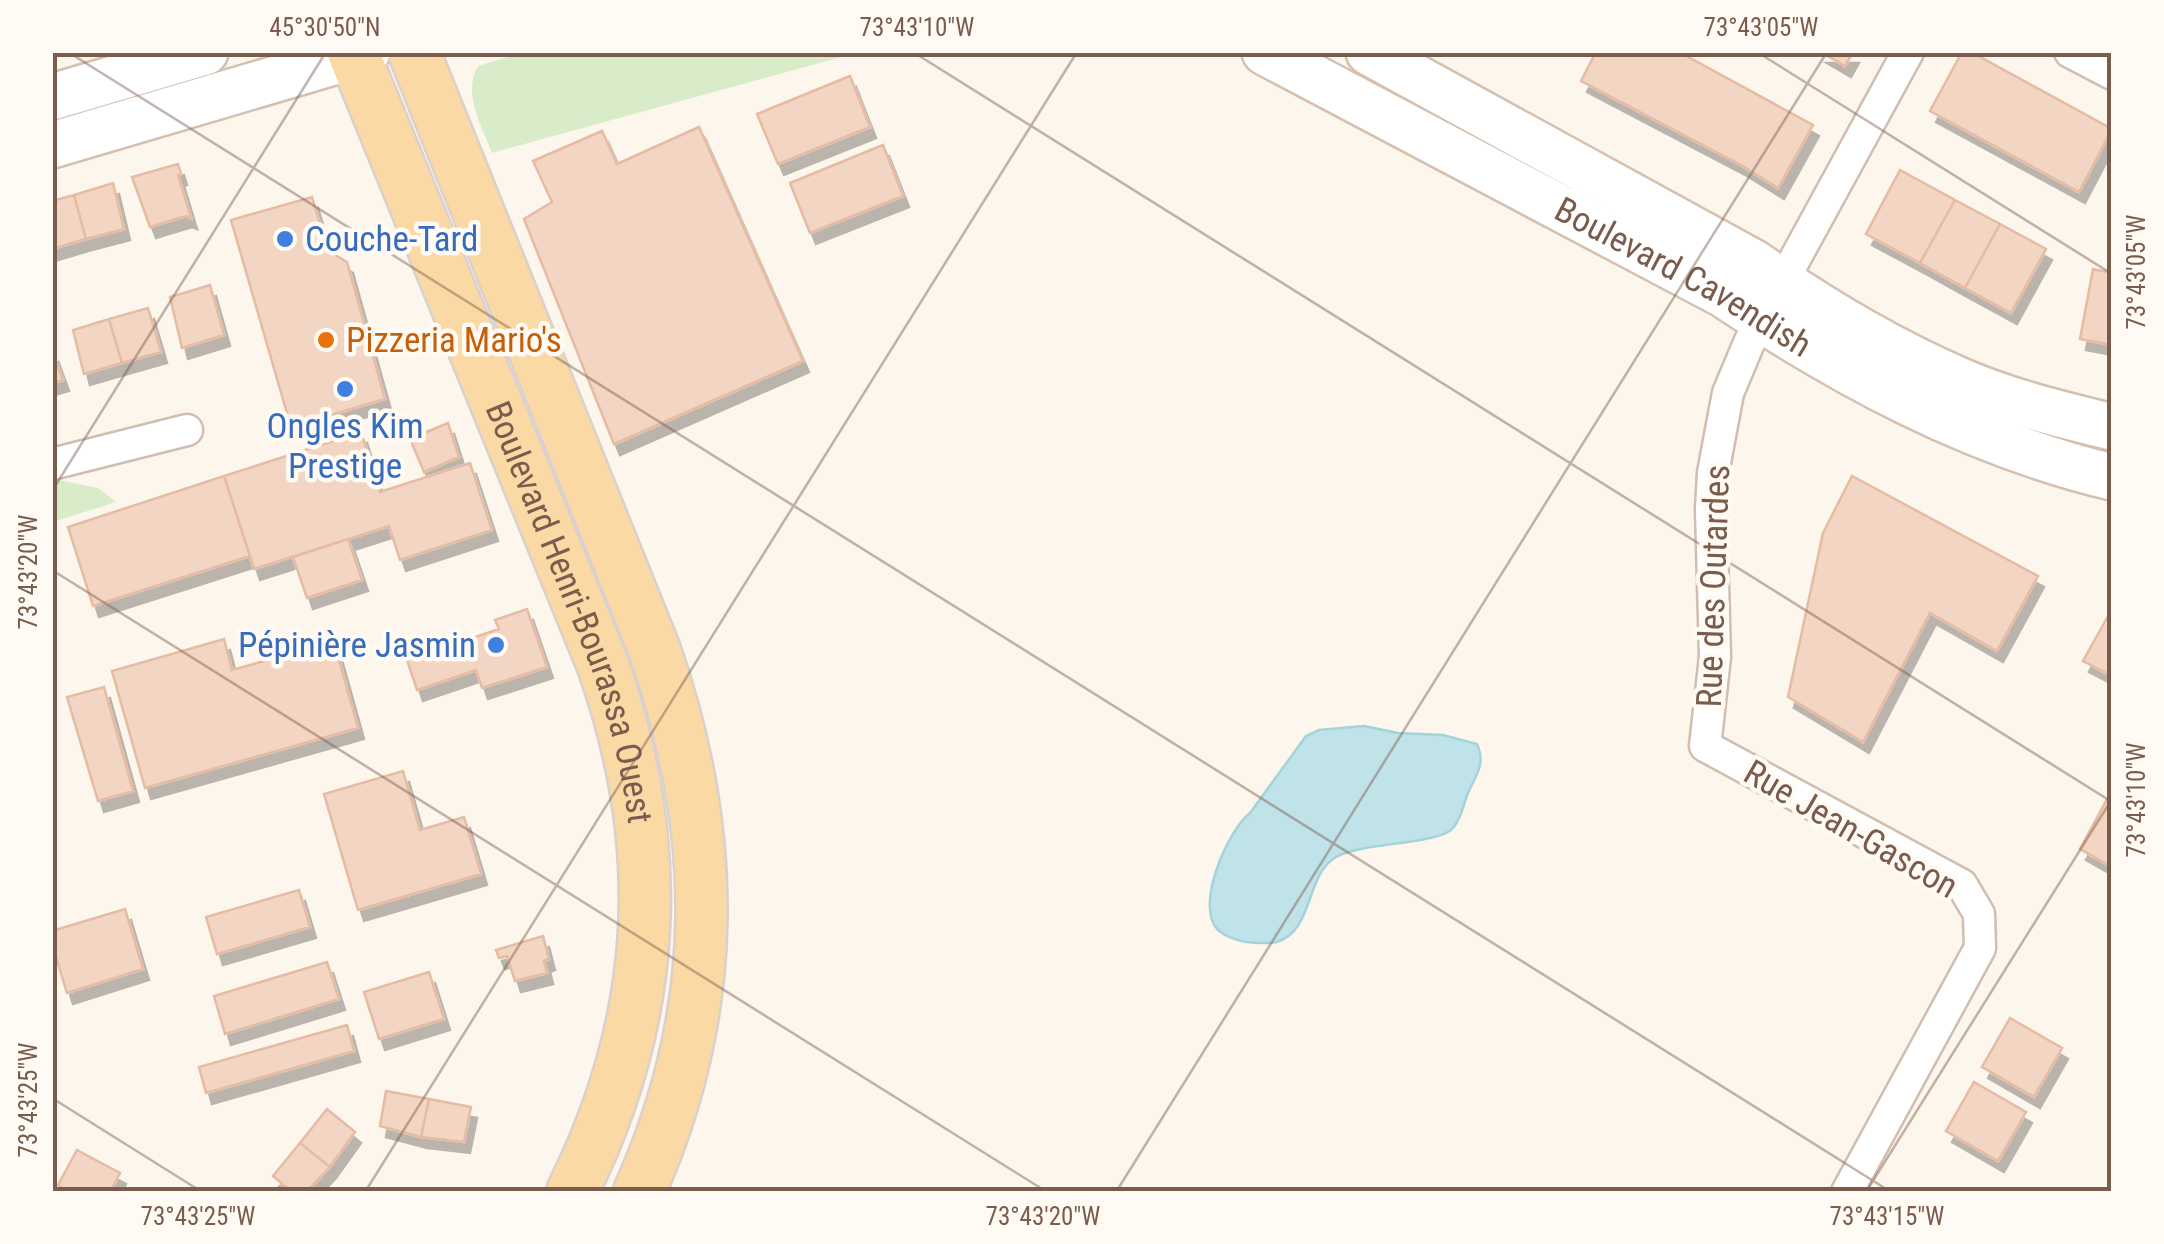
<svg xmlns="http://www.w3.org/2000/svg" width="2164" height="1244" font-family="'Roboto Condensed',sans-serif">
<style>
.green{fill:#d8ecc9}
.water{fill:#bfe3e8;stroke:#a5d3da;stroke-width:2.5}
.building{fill:#f3d5c3;stroke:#e6bba3;stroke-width:2.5;filter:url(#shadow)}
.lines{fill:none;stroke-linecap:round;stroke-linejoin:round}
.street-casing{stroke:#d1beb0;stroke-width:35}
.secondary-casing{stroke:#d6c0b0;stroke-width:50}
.primary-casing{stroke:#dad1cd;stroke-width:55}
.street{stroke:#fff;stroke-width:30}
.secondary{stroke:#fff;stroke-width:45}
.primary{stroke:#fbd9a5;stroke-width:50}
.ticks{fill:none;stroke:#7a5c4d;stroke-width:2.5;stroke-opacity:0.45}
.shop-dot{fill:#3f7fe0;stroke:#fffaf3;stroke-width:4}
.food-dot{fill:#e8710a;stroke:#fffaf3;stroke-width:4}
.labels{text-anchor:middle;stroke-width:9;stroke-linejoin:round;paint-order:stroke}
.shop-label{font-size:35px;fill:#366cbe;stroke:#fffaf3;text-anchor:start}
.street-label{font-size:35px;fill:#7a5c4d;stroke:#fffaf3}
.food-label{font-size:35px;fill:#c56008;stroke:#fffaf3;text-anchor:start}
.neatline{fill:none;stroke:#7a5c4d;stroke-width:4}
.ticks-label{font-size:25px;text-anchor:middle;fill:#7a5c4d}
</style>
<defs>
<filter id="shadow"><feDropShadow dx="6" dy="11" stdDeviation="0" flood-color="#0004"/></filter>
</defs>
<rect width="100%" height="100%" fill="#fdf6ec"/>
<!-- green -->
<path class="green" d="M 521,53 L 521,52 L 856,53 L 492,153 C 482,126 462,93 478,66 Z
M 53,479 L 98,488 L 116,502 L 53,522 Z"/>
<!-- water -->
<path class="water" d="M 1364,726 L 1398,733 L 1443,735 L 1477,744 C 1486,765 1476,774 1468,793 C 1463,805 1462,818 1453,828 C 1439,845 1361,842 1336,857 C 1305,875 1314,932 1276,942 C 1267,944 1256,943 1246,942 C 1236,940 1226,937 1218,930 C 1194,906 1228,830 1250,813 L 1306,736 L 1319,730 Z"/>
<!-- building -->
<path class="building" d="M 1596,52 L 1679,52 L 1813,125 L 1778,188 L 1741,165 L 1581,81 Z
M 1821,52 L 1853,52 L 1845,66 Z
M 1962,52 L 1971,52 L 2112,129 L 2079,192 L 1930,111 Z
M 850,76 L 870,127 L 778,164 L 757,114 Z
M 699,127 L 803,361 L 614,444 L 524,219 L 552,202 L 533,161 L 602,131 L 617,164 Z
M 883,145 L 903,196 L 810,233 L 790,183 Z
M 178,164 L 181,174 L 178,175 L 191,218 L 186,216 L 150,227 L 132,177 Z
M 1900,170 L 1955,200 L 1920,263 L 1866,234 Z
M 113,183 L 124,229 L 86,239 L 74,195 Z
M 74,195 L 86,239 L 52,249 L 52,201 Z
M 312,197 L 328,251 L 347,262 L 385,399 L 291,427 L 231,220 Z
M 1955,200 L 2000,224 L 1965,288 L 1920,263 Z
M 2000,224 L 2046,249 L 2011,313 L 1965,288 Z
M 2093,269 L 2112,273 L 2112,345 L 2080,339 Z
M 210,285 L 224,335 L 182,348 L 170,297 Z
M 148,308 L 161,352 L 122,363 L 109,319 Z
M 109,319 L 122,363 L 84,374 L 73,330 Z
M 52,350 L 63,380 L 52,383 Z
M 448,423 L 459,457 L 424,472 L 410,439 Z
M 361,432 L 380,492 L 470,463 L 492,530 L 400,560 L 389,526 L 254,569 L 224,476 Z
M 224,476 L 250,556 L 93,606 L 68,527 Z
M 1852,476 L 2038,576 L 1997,651 L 1930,613 L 1863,742 L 1788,697 L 1823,533 Z
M 348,539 L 362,580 L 307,598 L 293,557 Z
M 527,609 L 547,667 L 482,688 L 476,670 L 417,690 L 407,660 L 499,629 L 495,620 Z
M 2112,609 L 2112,676 L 2083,661 Z
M 224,639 L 232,670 L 334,642 L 358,728 L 145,788 L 112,671 Z
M 104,687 L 133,791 L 98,801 L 67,697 Z
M 403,771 L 420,830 L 464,817 L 481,874 L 358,910 L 324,794 Z
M 2112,790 L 2112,867 L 2080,849 Z
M 299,890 L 310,927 L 217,954 L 206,917 Z
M 125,909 L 143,969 L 67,993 L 52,944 L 52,931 Z
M 543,936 L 549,959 L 544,961 L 547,973 L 515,981 L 507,956 L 499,958 L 496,950 Z
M 327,962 L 339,999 L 225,1034 L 214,996 Z
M 429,972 L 444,1019 L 379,1039 L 364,992 Z
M 2010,1018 L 2062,1048 L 2034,1097 L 1982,1067 Z
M 347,1025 L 354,1051 L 206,1093 L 199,1067 Z
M 1974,1082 L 2026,1112 L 1998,1161 L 1946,1131 Z
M 386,1091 L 429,1099 L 421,1137 L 380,1126 Z
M 429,1099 L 471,1107 L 464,1142 L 421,1137 Z
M 327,1109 L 355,1132 L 330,1167 L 300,1143 Z
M 300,1143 L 330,1167 L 306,1192 L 292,1192 L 273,1176 Z
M 77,1150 L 120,1173 L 110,1192 L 69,1192 L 58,1185 Z"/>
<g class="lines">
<!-- street casing -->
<g class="street-casing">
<path id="street" d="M 2070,52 L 2112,74
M 52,464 L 187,430
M 1847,1192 L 1980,948 L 1979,914 L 1962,885 L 1705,746 L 1715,657 L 1711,509 L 1713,473 L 1728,393 L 1749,343 L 1908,52"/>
</g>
<!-- secondary casing -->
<g class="secondary-casing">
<g id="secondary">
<path id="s1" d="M 1265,52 L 1723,294 C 1843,374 1970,443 2112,477"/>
<path d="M 1369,52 L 1754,263 C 1817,307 1885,348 1956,379 C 2005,401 2059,414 2112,427"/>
<path d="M 52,97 L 205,52"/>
<path d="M 52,145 L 367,52"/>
</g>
</g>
<!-- primary casing -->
<g class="primary-casing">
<g id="primary">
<path id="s2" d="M 353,52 L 602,663 C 667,845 659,1018 572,1192"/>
<path d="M 414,52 L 655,651 C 719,835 720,1012 639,1192"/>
</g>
</g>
<!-- street -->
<use href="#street" class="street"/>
<!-- secondary -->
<use href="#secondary" class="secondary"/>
<!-- primary -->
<use href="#primary" class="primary"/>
</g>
<!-- ticks -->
<path class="ticks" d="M 68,52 L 1891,1192M 913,52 L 2112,802M 1757,52 L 2112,274M 52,491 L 326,52M 52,570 L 1047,1192M 52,1098 L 202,1192M 365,1192 L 1077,52M 1116,1192 L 1827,52M 1866,1192 L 2112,799"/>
<!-- markers -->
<g class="shop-dot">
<circle cx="285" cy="239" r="10"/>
<circle cx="345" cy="389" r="10"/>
<circle cx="496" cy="645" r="10"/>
</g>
<circle class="food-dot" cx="326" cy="340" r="10"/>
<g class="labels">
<!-- shop labels -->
<g class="shop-label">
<text x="305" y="251">Couche-Tard</text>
<text x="345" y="438" text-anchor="middle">Ongles Kim<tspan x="345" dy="40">Prestige</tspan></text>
<text x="476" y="657" text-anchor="end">Pépinière Jasmin</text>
</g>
<!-- street labels -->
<g class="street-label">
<text dy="12" stroke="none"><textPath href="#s1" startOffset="475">Boulevard Cavendish</textPath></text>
<text transform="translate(1713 586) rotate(-88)" y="12">Rue des Outardes</text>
<text dy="12" stroke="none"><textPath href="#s2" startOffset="602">Boulevard Henri-Bourassa Ouest</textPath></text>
<text transform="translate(1851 829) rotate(30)" y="12">Rue Jean-Gascon</text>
</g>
<!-- food labels -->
<g class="food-label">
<text x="346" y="352">Pizzeria Mario's</text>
</g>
</g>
<!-- border -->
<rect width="2164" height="1244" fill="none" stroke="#fffaf3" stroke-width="110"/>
<rect x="55" y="55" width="2054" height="1134" class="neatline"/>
<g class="ticks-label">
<text x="325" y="36">45°30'50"N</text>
<text x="917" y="36">73°43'10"W</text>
<text x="1761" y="36">73°43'05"W</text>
<text transform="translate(2136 272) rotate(-90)" y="9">73°43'05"W</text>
<text transform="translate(28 572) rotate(-90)" y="9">73°43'20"W</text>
<text transform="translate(2136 800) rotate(-90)" y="9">73°43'10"W</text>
<text transform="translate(28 1100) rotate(-90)" y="9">73°43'25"W</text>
<text x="198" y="1225">73°43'25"W</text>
<text x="1043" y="1225">73°43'20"W</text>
<text x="1887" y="1225">73°43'15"W</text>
</g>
</svg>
